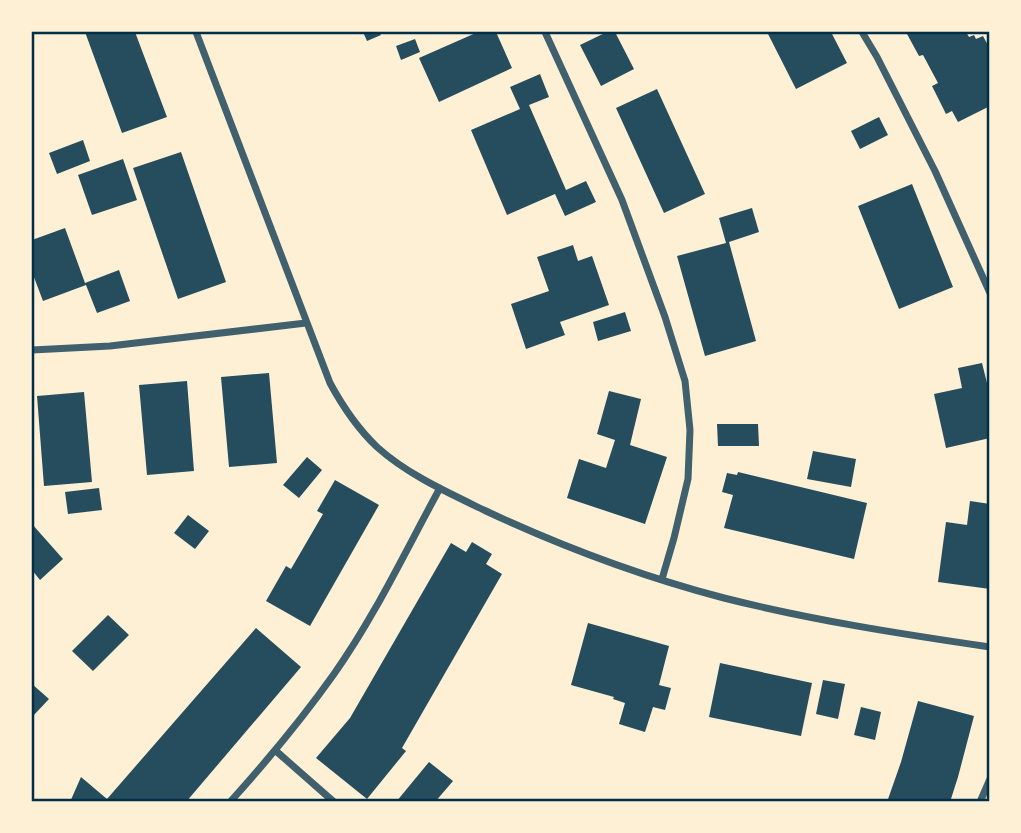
<svg xmlns="http://www.w3.org/2000/svg" width="1021" height="833" font-family="'Archivo Narrow',sans-serif">
<style>
.building{fill:#264d5e}
.lines{fill:none;stroke-linecap:round;stroke-linejoin:round}
.minor{stroke:#3f606c;stroke-width:7}
.neatline{fill:none;stroke:#003049;stroke-width:2.5}
</style>
<rect width="100%" height="100%" fill="#fdf0d5"/>
<!-- building -->
<path class="building" d="M 85,32 L 135,32 L 167,117 L 122,133 Z
M 363,32 L 379,32 L 381,35 L 367,41 Z
M 478,32 L 496,32 L 512,68 L 439,102 L 419,58 Z
M 607,32 L 615,32 L 634,69 L 601,86 L 580,45 Z
M 767,32 L 831,32 L 847,63 L 796,89 Z
M 911,32 L 966,32 L 969,37 L 974,35 L 976,39 L 983,36 L 990,49 L 990,106 L 958,122 L 952,111 L 946,114 L 932,86 L 938,83 L 923,55 L 919,56 L 907,34 Z
M 415,39 L 420,52 L 401,60 L 396,46 Z
M 540,74 L 549,97 L 529,105 L 566,190 L 586,181 L 596,202 L 565,216 L 555,194 L 507,215 L 471,130 L 520,109 L 510,87 Z
M 657,89 L 705,194 L 664,213 L 616,108 Z
M 879,117 L 888,135 L 860,149 L 851,131 Z
M 83,140 L 90,161 L 57,174 L 49,153 Z
M 181,152 L 226,282 L 178,299 L 133,168 Z
M 123,159 L 137,200 L 92,215 L 78,175 Z
M 912,184 L 953,287 L 899,309 L 858,206 Z
M 752,208 L 759,232 L 729,242 L 756,341 L 705,356 L 677,256 L 726,243 L 719,218 Z
M 65,228 L 85,283 L 119,270 L 130,301 L 97,313 L 86,285 L 43,301 L 32,272 L 32,240 Z
M 573,245 L 578,261 L 592,256 L 609,305 L 560,322 L 565,335 L 526,349 L 511,304 L 549,291 L 537,257 Z
M 625,312 L 631,331 L 598,341 L 593,322 Z
M 982,363 L 990,395 L 990,438 L 946,448 L 934,394 L 962,388 L 958,368 Z
M 269,373 L 277,463 L 229,467 L 221,377 Z
M 187,381 L 194,471 L 147,475 L 139,385 Z
M 609,391 L 641,399 L 630,445 L 667,457 L 645,524 L 567,498 L 579,459 L 606,468 L 615,440 L 597,434 Z
M 84,392 L 92,482 L 44,486 L 37,396 Z
M 717,424 L 758,424 L 759,446 L 718,446 Z
M 813,451 L 856,459 L 851,487 L 807,479 Z
M 307,457 L 322,470 L 299,498 L 283,485 Z
M 738,472 L 867,503 L 854,559 L 724,528 L 733,495 L 722,492 L 727,473 L 737,475 Z
M 335,480 L 379,505 L 310,626 L 266,601 L 286,566 L 291,569 L 323,514 L 317,511 Z
M 99,488 L 102,510 L 68,514 L 65,492 Z
M 970,501 L 990,504 L 990,589 L 938,582 L 946,522 L 967,525 Z
M 188,515 L 209,531 L 195,549 L 174,533 Z
M 32,524 L 63,559 L 40,580 L 32,570 Z
M 472,542 L 492,554 L 486,564 L 502,574 L 402,748 L 406,751 L 367,799 L 316,758 L 350,718 L 451,543 L 466,552 Z
M 108,615 L 129,635 L 93,671 L 72,651 Z
M 588,623 L 669,646 L 659,685 L 671,688 L 665,710 L 653,707 L 645,732 L 619,724 L 625,703 L 613,699 L 614,697 L 571,685 Z
M 256,628 L 301,667 L 186,802 L 70,802 L 81,777 L 107,799 Z
M 720,663 L 812,683 L 801,736 L 709,717 Z
M 823,680 L 845,684 L 838,719 L 816,714 Z
M 32,684 L 49,699 L 33,716 L 32,715 Z
M 918,701 L 974,716 L 958,777 L 950,802 L 887,802 L 901,762 Z
M 861,707 L 881,712 L 875,740 L 854,735 Z
M 429,762 L 453,781 L 435,802 L 396,802 Z"/>
<g class="lines">
<!-- minor -->
<path class="minor" d="M 196,32 L 330,383 C 343,407 357,428 377,447 C 408,475 449,493 486,511 C 561,546 644,577 724,598 C 811,620 901,634 990,647
M 545,32 L 622,200 L 665,317 L 685,381 L 690,430 L 688,479 L 674,538 L 662,579
M 862,32 L 877,57 L 935,171 L 990,293
M 32,350 L 110,346 L 306,323
M 276,751 L 334,802
M 230,802 C 267,761 302,719 334,674 C 375,616 406,550 440,488
M 980,802 L 990,779"/>
</g>
<!-- border -->
<rect width="1021" height="833" fill="none" stroke="#fdf0d5" stroke-width="66"/>
<rect x="33" y="33" width="955" height="767" class="neatline"/>
</svg>
